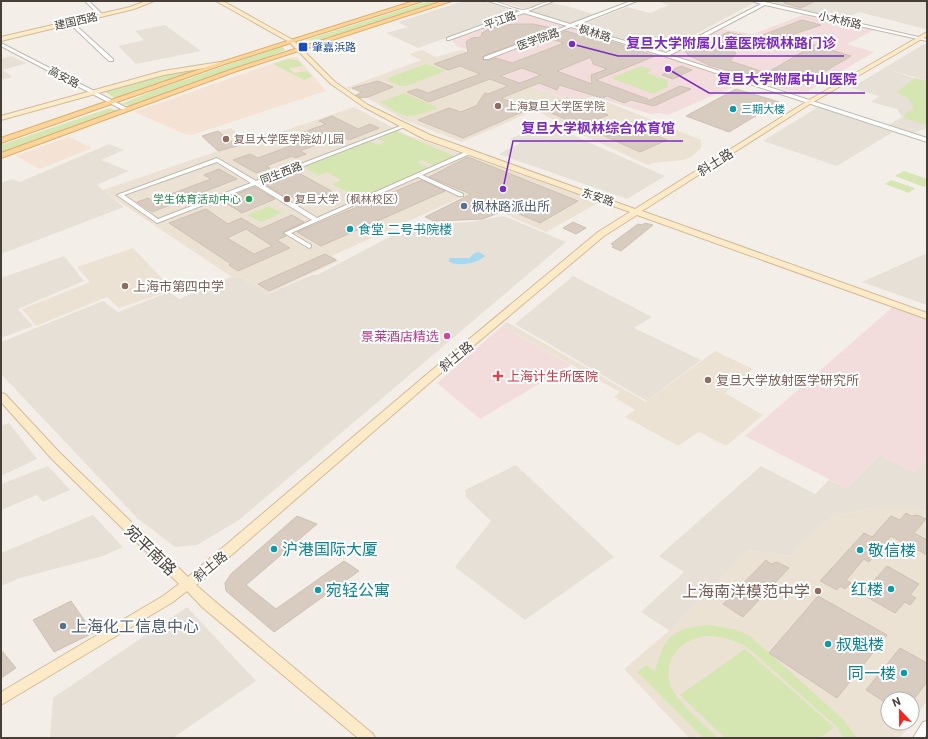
<svg xmlns="http://www.w3.org/2000/svg" width="928" height="739" font-family="Roboto,'Noto Sans SC',sans-serif">
<style>
.residential{fill:#e7e0d7}
.commercial{fill:#f4e3d4}
.education{fill:#ece2d3}
.medical{fill:#f3dddc}
.green{fill:#d5e6b3}
.water{fill:#a7d9ee}
.building{fill:#d8ccc1;stroke:#cfc0b2;fill-rule:evenodd}
.lines{fill:none;stroke-linecap:round;stroke-linejoin:round}
.street-casing{stroke:#c2b8ae;stroke-width:2}
.secondary-casing{stroke:#d1bc99;stroke-width:2}
.primary-casing{stroke:#dfae6a;stroke-width:2}
.street{fill:#fff;fill-rule:evenodd}
.secondary{fill:#fceac9;fill-rule:evenodd}
.primary{fill:#fad49a;fill-rule:evenodd}
.transit-dot{fill:#1a4fb4;stroke:#fff;stroke-width:1.5}
.education-dot{fill:#8d6e63;stroke:#fff;stroke-width:1.5}
.culture-dot{fill:#0f9aa8;stroke:#fff;stroke-width:1.5}
.leisure-dot{fill:#2e9e5b;stroke:#fff;stroke-width:1.5}
.service-dot{fill:#5c6f8a;stroke:#fff;stroke-width:1.5}
.hotel-dot{fill:#d1479c;stroke:#fff;stroke-width:1.5}
.health-dot{fill:#e0444e;stroke:#fff;stroke-width:1.5}
.labels{text-anchor:middle;stroke-width:4;stroke-linejoin:round;paint-order:stroke}
.far-street-label{font-size:11px;fill:#473f37;stroke:#fff}
.far-transit-label{font-size:11px;fill:#164399;stroke:#fff;text-anchor:start}
.far-education-label{font-size:11px;fill:#785e54;stroke:#fff;text-anchor:start}
.far-culture-label{font-size:11px;fill:#0d838f;stroke:#fff;text-anchor:start}
.far-leisure-label{font-size:11px;fill:#27864d;stroke:#fff;text-anchor:end}
.street-label{font-size:13px;fill:#473f37;stroke:#fff}
.service-label{font-size:13px;fill:#4e5e75;stroke:#fff;text-anchor:start}
.culture-label{font-size:13px;fill:#0d838f;stroke:#fff;text-anchor:start}
.education-label{font-size:13px;fill:#785e54;stroke:#fff;text-anchor:start}
.hotel-label{font-size:13px;fill:#b23c85;stroke:#fff;text-anchor:end}
.health-label{font-size:13px;fill:#be3a42;stroke:#fff;text-anchor:start}
.near-culture-label{font-size:16px;fill:#0d838f;stroke:#fff;text-anchor:start}
.near-street-label{font-size:16px;fill:#473f37;stroke:#fff}
.near-education-label{font-size:16px;fill:#785e54;stroke:#fff;text-anchor:end}
.near-service-label{font-size:16px;fill:#4e5e75;stroke:#fff;text-anchor:start}
.leader{fill:none;stroke:#7b2cbf;stroke-width:1.5}
.callout-dot{fill:#7b2cbf;stroke:#fff;stroke-width:1.5}
.callout-label{font-size:14px;text-anchor:middle;font-weight:bold;fill:#7b2cbf;stroke:#fff;stroke-width:4;stroke-linejoin:round;paint-order:stroke}
</style>
<rect width="100%" height="100%" fill="#f3efe8"/>
<!-- residential -->
<path class="residential" d="M 464,1 L 482,1 L 519,12 L 418,48 L 386,33 L 408,27 L 398,22 Z
M 499,1 L 547,1 L 525,9 Z
M 662,1 L 746,1 L 754,3 L 662,52 L 579,26 L 627,7 L 650,13 L 669,5 L 659,2 Z
M 777,1 L 927,1 L 927,28 L 925,29 L 859,12 L 845,19 L 775,4 L 774,2 Z
M 550,3 L 567,6 L 596,15 L 573,24 L 529,11 Z
M 165,25 L 201,51 L 136,64 L 118,46 L 144,40 L 135,31 Z
M 924,44 L 927,44 L 927,81 L 891,70 L 927,83 L 927,128 L 914,133 L 888,125 L 902,117 L 897,109 L 871,102 L 879,96 L 851,88 Z
M 11,56 L 27,63 L 3,70 L 12,77 L 1,80 L 1,59 Z
M 818,107 L 893,132 L 837,166 L 763,141 Z
M 545,123 L 665,176 L 627,199 L 499,154 L 520,143 L 510,139 Z
M 109,144 L 124,150 L 101,160 L 129,171 L 97,185 L 124,207 L 1,254 L 1,183 L 12,179 L 20,182 Z
M 504,216 L 566,242 L 239,520 L 197,545 L 175,547 L 137,518 L 1,374 L 1,342 L 103,301 L 118,312 L 169,292 L 179,299 L 231,277 L 243,278 L 268,294 L 312,275 L 317,275 L 416,223 L 427,225 L 471,222 Z
M 927,253 L 927,305 L 862,282 Z
M 64,256 L 84,281 L 18,309 L 33,326 L 1,338 L 1,278 Z
M 573,276 L 652,317 L 634,328 L 701,360 L 647,401 L 515,324 Z
M 9,423 L 37,459 L 1,476 L 1,426 Z
M 879,455 L 914,472 L 927,459 L 927,511 L 901,508 L 874,508 L 837,515 L 826,521 L 791,556 L 749,550 L 670,631 L 641,612 L 684,572 L 659,556 L 761,466 L 815,494 L 829,480 L 846,488 Z
M 516,465 L 614,557 L 525,620 L 455,567 L 491,521 L 466,497 L 465,490 Z
M 48,466 L 70,490 L 43,502 L 37,495 L 1,510 L 1,484 Z
M 93,515 L 123,547 L 103,556 L 20,578 L 1,586 L 1,553 Z
M 187,607 L 256,681 L 173,738 L 50,738 L 53,698 Z"/>
<!-- commercial -->
<path class="commercial" d="M 291,57 L 297,57 L 326,91 L 192,135 L 185,134 L 134,112 Z
M 69,137 L 92,148 L 40,169 L 15,156 Z"/>
<!-- education -->
<path class="education" d="M 422,50 L 436,57 L 461,50 L 489,58 L 476,63 L 503,76 L 561,97 L 587,97 L 605,101 L 701,140 L 701,148 L 691,157 L 683,160 L 653,163 L 648,165 L 554,122 L 554,120 L 535,110 L 462,142 L 402,119 L 356,91 L 346,88 L 421,60 L 409,54 Z
M 354,107 L 407,135 L 600,202 L 546,232 L 464,196 L 332,256 L 339,261 L 267,294 L 244,278 L 232,277 L 121,203 L 103,190 L 218,151 L 202,136 L 231,128 L 251,142 Z
M 133,248 L 173,290 L 119,308 L 107,297 L 36,326 L 22,309 L 90,282 L 77,267 Z
M 507,322 L 646,402 L 715,351 L 753,369 L 725,393 L 763,415 L 726,446 L 699,432 L 678,446 L 625,417 L 635,410 L 614,397 L 620,392 L 502,326 Z
M 874,508 L 904,508 L 927,511 L 927,701 L 912,722 L 912,699 L 888,699 L 888,723 L 911,723 L 900,738 L 689,738 L 624,669 L 676,625 L 749,550 L 791,556 L 826,521 L 837,515 Z"/>
<!-- medical -->
<path class="medical" d="M 522,13 L 665,57 L 722,29 L 753,34 L 803,15 L 874,30 L 847,44 L 874,52 L 807,92 L 790,91 L 751,79 L 668,115 L 659,113 L 650,114 L 596,97 L 562,97 L 503,76 L 504,75 L 476,63 L 488,58 L 457,46 L 451,39 Z
M 895,305 L 927,318 L 927,459 L 914,472 L 879,455 L 846,488 L 745,436 Z
M 502,326 L 571,365 L 480,419 L 437,383 Z"/>
<!-- green -->
<path class="green" d="M 429,1 L 441,1 L 317,41 L 306,40 Z
M 282,46 L 285,50 L 271,56 L 133,106 L 121,104 L 155,90 Z
M 288,59 L 298,60 L 303,66 L 289,68 L 294,73 L 307,71 L 312,76 L 304,80 L 273,64 Z
M 426,64 L 444,70 L 443,72 L 406,86 L 401,86 L 388,81 L 388,78 Z
M 210,66 L 116,99 L 104,91 L 155,76 Z
M 641,66 L 650,69 L 651,71 L 647,73 L 667,80 L 668,87 L 653,94 L 611,78 Z
M 915,78 L 927,81 L 927,125 L 904,118 L 905,114 L 913,109 C 912,98 905,97 896,92 Z
M 405,93 L 438,108 C 406,119 409,120 380,102 Z
M 110,108 L 117,111 L 1,154 L 1,145 Z
M 396,131 L 454,156 L 433,165 L 422,160 L 417,162 L 430,168 L 360,198 L 332,184 L 341,180 L 327,172 L 318,176 L 304,167 L 370,141 L 379,145 L 385,142 L 378,139 Z
M 904,171 L 927,179 L 927,185 L 924,187 L 895,176 Z
M 891,180 L 915,188 L 909,193 L 885,184 Z
M 269,206 L 282,213 L 261,222 L 247,215 Z
M 709,625 L 738,630 L 751,637 L 844,720 L 857,738 L 843,738 L 837,727 L 747,647 C 736,641 723,636 710,636 C 685,636 662,657 670,684 C 676,702 704,724 718,738 L 703,738 L 637,672 L 647,665 L 655,672 C 664,637 671,628 709,625 Z
M 745,649 L 834,727 L 820,738 L 725,738 L 680,695 Z"/>
<!-- water -->
<path class="water" d="M 479,252 L 485,256 C 477,264 458,267 448,261 L 450,260 L 449,258 L 469,258 L 475,253 Z"/>
<!-- building -->
<path class="building" d="M 784,1 L 815,1 L 801,8 L 784,3 Z
M 802,20 L 821,25 L 773,41 L 760,36 Z
M 518,24 L 533,24 L 556,29 L 483,56 L 483,60 L 489,60 L 496,58 L 512,63 L 564,43 L 548,38 L 566,31 L 583,36 L 587,34 L 655,56 L 596,80 L 648,99 L 648,101 L 680,86 L 691,89 L 654,106 L 631,100 L 624,103 L 607,96 L 602,98 L 559,85 L 557,90 L 539,83 L 501,98 L 529,109 L 463,138 L 418,120 L 449,108 L 461,112 L 478,105 L 478,103 L 485,93 L 488,94 L 508,86 L 490,79 L 429,102 L 407,92 L 417,89 L 428,93 L 480,74 L 460,66 L 448,70 L 434,64 L 468,52 L 466,42 L 472,38 L 481,37 L 482,33 L 487,30 L 503,25 ZM 591,57 L 593,64 L 607,69 L 591,75 L 592,84 L 557,71 ZM 522,68 L 541,75 L 520,83 L 500,76 Z
M 728,32 L 746,36 L 725,48 L 736,53 L 730,61 L 767,73 L 814,45 L 851,56 L 807,82 L 793,78 L 779,85 L 709,65 L 688,55 L 684,49 L 687,48 L 693,50 Z
M 681,66 L 692,70 L 673,79 L 662,75 Z
M 378,81 L 393,87 L 368,97 L 360,98 L 356,95 L 362,92 L 352,88 Z
M 736,89 L 779,102 L 729,132 L 686,116 Z
M 567,98 L 608,115 L 581,126 L 540,108 Z
M 332,116 L 358,129 L 370,124 L 379,128 L 349,140 L 344,137 L 327,144 L 323,142 L 300,151 L 306,154 L 295,158 L 292,156 L 266,166 L 270,168 L 256,173 L 233,160 L 250,154 L 258,158 L 314,137 L 304,132 L 326,124 L 319,121 Z
M 627,123 L 667,140 L 640,152 L 600,134 Z
M 218,131 L 237,146 L 218,151 L 202,136 Z
M 468,157 L 578,201 L 540,223 L 508,209 L 483,219 L 434,221 L 425,217 L 471,194 L 429,177 Z
M 219,169 L 237,179 L 152,212 L 137,202 L 148,198 L 152,201 L 211,179 L 204,175 Z
M 297,172 L 333,192 L 304,204 L 287,194 L 284,196 L 266,185 Z
M 422,180 L 445,191 L 321,246 L 297,232 Z
M 255,187 L 275,199 L 242,213 L 221,200 Z
M 206,209 L 228,224 L 241,218 L 260,229 L 292,215 L 304,222 L 283,232 L 283,233 L 286,236 L 277,240 L 290,248 L 238,271 L 229,265 L 231,264 L 169,223 ZM 246,229 L 272,246 L 254,254 L 227,238 Z
M 573,222 L 586,228 L 576,234 L 563,228 Z
M 645,223 L 653,225 L 621,251 L 612,247 L 614,245 L 611,244 L 638,224 L 642,225 Z
M 325,254 L 336,260 L 269,291 L 258,284 Z
M 906,513 L 911,516 L 917,515 L 926,519 L 914,533 L 927,540 L 927,555 L 891,536 L 869,562 L 864,559 L 846,580 L 851,583 L 845,589 L 840,586 L 837,590 L 820,581 L 864,533 L 872,537 L 891,516 L 900,520 Z
M 297,516 L 317,524 L 246,585 L 276,609 L 344,561 L 359,571 L 274,632 L 226,591 L 225,583 L 231,574 Z
M 766,560 L 771,564 L 777,562 L 789,568 L 743,617 L 723,604 Z
M 887,566 L 919,584 L 910,595 L 916,598 L 910,605 L 905,602 L 895,613 L 862,594 Z
M 818,596 L 887,635 L 837,698 L 769,653 Z
M 71,601 L 93,633 L 54,652 L 33,620 Z
M 900,648 L 927,663 L 927,682 L 914,699 L 888,699 L 888,704 L 866,690 Z
M 1,650 L 16,668 L 1,678 Z"/>
<g class="lines">
<!-- street casing -->
<g class="street-casing">
<path id="street" d="M 85,1 L 89,1 L 102,14 L 102,16 L 100,16 Z
M 488,1 C 501,1 512,9 523,10 C 531,10 543,1 554,1 L 528,11 L 570,24 L 631,1 L 637,1 L 574,26 L 666,53 L 761,4 L 752,1 L 765,2 L 927,39 L 927,41 L 765,5 L 670,55 L 927,138 L 927,142 L 664,56 L 571,27 L 488,59 L 484,59 L 484,57 L 567,26 L 524,13 L 449,40 L 447,40 L 447,38 L 520,11 Z
M 69,21 L 71,21 L 113,59 L 113,61 L 109,61 L 69,23 Z
M 1,43 L 129,109 L 129,110 L 125,111 L 1,46 Z
M 403,125 L 407,126 L 260,183 L 317,218 L 470,150 L 473,152 L 472,153 L 422,175 L 463,194 L 463,196 L 459,196 L 418,177 L 291,233 L 311,245 L 311,247 L 309,248 L 284,233 L 312,220 L 255,185 L 157,223 L 117,195 L 217,158 L 256,181 ZM 217,162 L 251,183 L 158,219 L 124,195 Z
M 927,721 L 927,733 L 924,738 L 913,738 L 923,722 Z"/>
</g>
<!-- secondary casing -->
<g class="secondary-casing">
<path id="secondary" d="M 146,1 L 154,1 L 134,9 L 1,41 L 1,37 L 130,7 Z
M 216,1 L 223,1 L 293,40 L 335,82 L 368,105 L 430,135 L 635,209 L 809,100 L 927,32 L 927,36 L 813,102 L 642,211 L 927,313 L 927,319 L 637,215 L 604,236 L 434,379 L 212,572 L 196,585 L 212,599 L 373,734 L 375,738 L 358,738 L 202,607 L 187,591 L 173,602 L 1,705 L 1,692 L 163,596 L 179,584 L 52,459 L 1,402 L 1,393 L 5,394 L 60,453 L 188,577 L 426,375 L 598,232 L 630,212 L 424,139 L 364,107 L 331,84 L 289,42 Z
M 220,62 L 223,64 L 222,65 L 164,75 L 1,120 L 1,116 L 163,71 Z"/>
</g>
<!-- primary casing -->
<g class="primary-casing">
<path id="primary" d="M 414,1 L 423,1 L 222,65 L 1,143 L 1,138 L 218,63 Z
M 443,1 L 452,1 L 234,72 L 1,158 L 1,153 L 230,70 Z"/>
</g>
<!-- street -->
<use href="#street" class="street"/>
<!-- secondary -->
<use href="#secondary" class="secondary"/>
<!-- primary -->
<use href="#primary" class="primary"/>
</g>
<!-- markers -->
<rect class="transit-dot" x="298" y="42" width="10" height="10" rx="2"/>
<g class="education-dot">
<circle cx="498" cy="106" r="4"/>
<circle cx="226" cy="139" r="4"/>
<circle cx="287" cy="199" r="4"/>
<circle cx="125" cy="286" r="4"/>
<circle cx="708" cy="380" r="4"/>
<circle cx="818" cy="591" r="4"/>
</g>
<g class="culture-dot">
<circle cx="733" cy="109" r="4"/>
<circle cx="350" cy="229" r="4"/>
<circle cx="274" cy="549" r="4"/>
<circle cx="860" cy="550" r="4"/>
<circle cx="891" cy="589" r="4"/>
<circle cx="318" cy="590" r="4"/>
<circle cx="828" cy="644" r="4"/>
<circle cx="904" cy="673" r="4"/>
</g>
<circle class="leisure-dot" cx="249" cy="199" r="4"/>
<g class="service-dot">
<circle cx="464" cy="206" r="4"/>
<circle cx="63" cy="626" r="4"/>
</g>
<circle class="hotel-dot" cx="447" cy="336" r="4"/>
<path class="health-dot" d="M496 370h4v4h4v4h-4v4h-4v-4h-4v-4h4z"/>
<g class="labels">
<!-- far-street labels -->
<g class="far-street-label">
<text transform="translate(500 20) rotate(-20)" y="4">平江路</text>
<text transform="translate(840 20) rotate(13)" y="4">小木桥路</text>
<text transform="translate(76 21) rotate(-13)" y="4">建国西路</text>
<text transform="translate(595 33) rotate(17)" y="4">枫林路</text>
<text transform="translate(538 39) rotate(-20)" y="4">医学院路</text>
<text transform="translate(64 77) rotate(28)" y="4">高安路</text>
<text transform="translate(281 173) rotate(-21)" y="4">同生西路</text>
<text transform="translate(598 197) rotate(19)" y="4">东安路</text>
</g>
<!-- far-transit labels -->
<g class="far-transit-label">
<text x="312" y="51">肇嘉浜路</text>
</g>
<!-- far-education labels -->
<g class="far-education-label">
<text x="506" y="110">上海复旦大学医学院</text>
<text x="234" y="143">复旦大学医学院幼儿园</text>
<text x="295" y="203">复旦大学（枫林校区）</text>
</g>
<!-- far-culture labels -->
<g class="far-culture-label">
<text x="741" y="113">三期大楼</text>
</g>
<!-- far-leisure labels -->
<g class="far-leisure-label">
<text x="241" y="203">学生体育活动中心</text>
</g>
<!-- street labels -->
<g class="street-label">
<text transform="translate(715 162) rotate(-32)" y="5">斜土路</text>
<text transform="translate(456 356) rotate(-39)" y="5">斜土路</text>
<text transform="translate(210 566) rotate(-39)" y="5">斜土路</text>
</g>
<!-- service labels -->
<g class="service-label">
<text x="472" y="211">枫林路派出所</text>
</g>
<!-- culture labels -->
<g class="culture-label">
<text x="358" y="234">食堂 二号书院楼</text>
</g>
<!-- education labels -->
<g class="education-label">
<text x="133" y="291">上海市第四中学</text>
<text x="716" y="385">复旦大学放射医学研究所</text>
</g>
<!-- hotel labels -->
<g class="hotel-label">
<text x="439" y="341">景莱酒店精选</text>
</g>
<!-- health labels -->
<g class="health-label">
<text x="507" y="381">上海计生所医院</text>
</g>
<!-- near-culture labels -->
<g class="near-culture-label">
<text x="282" y="555">沪港国际大厦</text>
<text x="868" y="556">敬信楼</text>
<text x="883" y="595" text-anchor="end">红楼</text>
<text x="326" y="596">宛轻公寓</text>
<text x="836" y="650">叔魁楼</text>
<text x="896" y="679" text-anchor="end">同一楼</text>
</g>
<!-- near-street labels -->
<g class="near-street-label">
<text transform="translate(151 550) rotate(44)" y="6">宛平南路</text>
</g>
<!-- near-education labels -->
<g class="near-education-label">
<text x="810" y="597">上海南洋模范中学</text>
</g>
<!-- near-service labels -->
<g class="near-service-label">
<text x="71" y="632">上海化工信息中心</text>
</g>
</g>
<!-- callouts -->
<path class="leader" d="M572 44L618 56H844M668 69L709 93H865M503 189L513 141H683"/>
<g class="callout-dot">
<circle cx="572" cy="44" r="4"/>
<circle cx="668" cy="69" r="4"/>
<circle cx="503" cy="189" r="4"/>
</g>
<g class="callout-label">
<text x="731" y="48">复旦大学附属儿童医院枫林路门诊</text>
<text x="787" y="84">复旦大学附属中山医院</text>
<text x="598" y="133">复旦大学枫林综合体育馆</text>
</g>
<!-- border -->
<rect width="928" height="739" fill="none" stroke="#473f37" stroke-width="4"/>
<!-- north arrow -->
<g transform="translate(900 711) rotate(338)"><circle r="19" fill="#ffffff" stroke="#b5b2af"/>
<path d="M0-3L7 15L0 10L-7 15Z" fill="#f12821"/>
<text y="-6" font-size="11" font-weight="bold" text-anchor="middle" fill="#473f37">N</text>
</g>
</svg>
